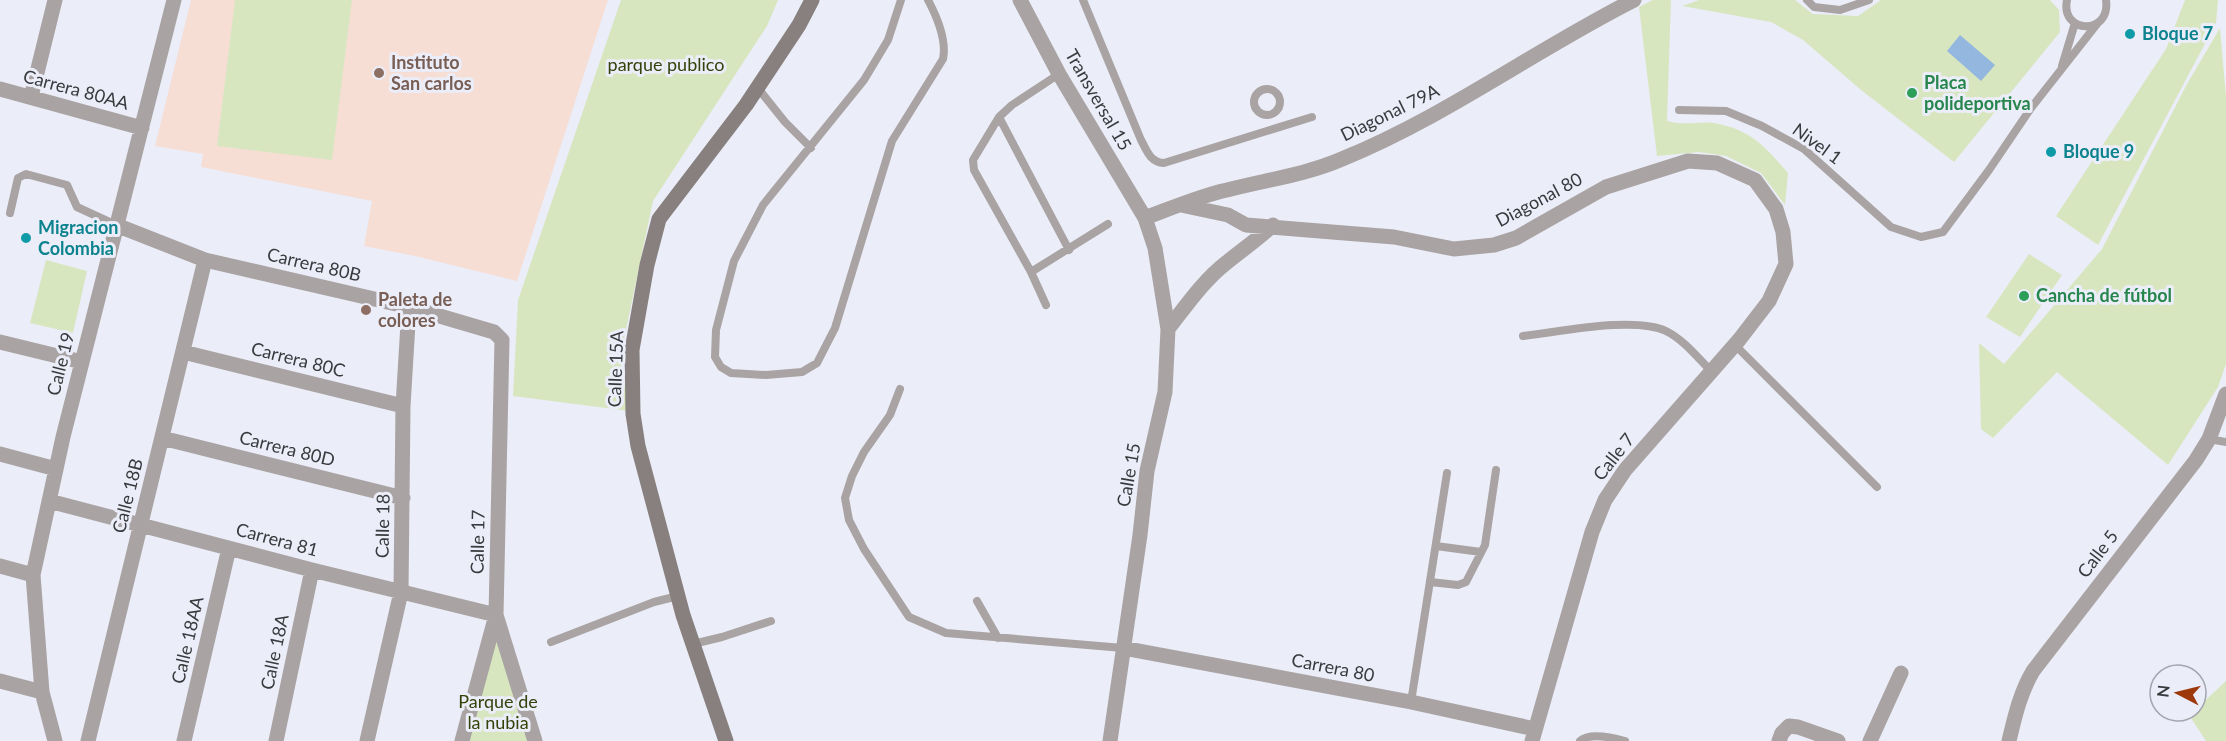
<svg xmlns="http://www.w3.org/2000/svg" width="2226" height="741" font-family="Lato,sans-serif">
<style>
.education{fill:#f6ded5}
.green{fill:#d8e6c0}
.water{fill:#94b7e0}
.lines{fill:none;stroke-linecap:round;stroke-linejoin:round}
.lane{stroke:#a9a3a3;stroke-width:8}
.street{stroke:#a9a3a3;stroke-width:15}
.secondary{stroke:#88807f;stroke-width:15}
.culture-dot{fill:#0f9aa8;stroke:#ebedf8;stroke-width:2}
.education-dot{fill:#8d6e63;stroke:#ebedf8;stroke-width:2}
.leisure-dot{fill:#2e9e5b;stroke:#ebedf8;stroke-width:2}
.labels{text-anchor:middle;stroke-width:6;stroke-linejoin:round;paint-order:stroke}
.culture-label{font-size:18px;font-weight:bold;fill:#0d838f;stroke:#ebedf8;text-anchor:start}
.education-label{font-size:18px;font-weight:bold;fill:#785e54;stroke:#ebedf8;text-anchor:start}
.park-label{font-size:18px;fill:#34420a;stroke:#ebedf8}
.leisure-label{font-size:18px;font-weight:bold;fill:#27864d;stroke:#ebedf8;text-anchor:start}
.street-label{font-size:18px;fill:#393a3e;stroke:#ebedf8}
</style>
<rect width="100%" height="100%" fill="#ebedf8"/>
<!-- education -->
<path class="education" d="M 191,0 L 608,0 L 517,281 L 415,256 L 364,246 L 372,201 L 201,167 L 203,154 L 155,146 Z"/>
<!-- green -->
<path class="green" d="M 235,0 L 352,0 L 332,160 L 217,146 Z
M 621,0 L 778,0 L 767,26 L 653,201 L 620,358 L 629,411 L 513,396 L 518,300 Z
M 1653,0 L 1671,0 L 1667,121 C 1683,126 1698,121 1714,123 C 1750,129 1766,147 1788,173 L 1785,205 L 1761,173 L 1726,156 L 1699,152 L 1657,156 L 1639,7 Z
M 1699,0 L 1795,0 L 1813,14 L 1858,16 L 1881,0 L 2050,0 L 2059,10 L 2060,32 L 1954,162 L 1861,90 L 1803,40 L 1771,22 L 1682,6 Z
M 2185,0 L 2218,0 L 2216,23 L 2098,245 L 2056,216 L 2166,49 Z
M 2220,28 L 2226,97 L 2226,364 L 2218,387 L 2168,465 L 2057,372 L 1993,438 L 1981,429 L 1979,343 L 2004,364 L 2102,249 L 2187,84 Z
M 2029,254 L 2062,275 L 2020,337 L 1986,317 Z
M 46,260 L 87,271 L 73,333 L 30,323 Z
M 496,615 L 535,741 L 462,741 Z
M 2226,681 L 2226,741 L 2206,741 L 2189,715 L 2196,711 L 2196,709 Z"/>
<!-- water -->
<path class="water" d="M 1960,35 L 1995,65 L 1981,81 L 1947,51 Z"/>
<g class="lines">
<!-- lane -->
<path class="lane" d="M 901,0 L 888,40 L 864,80 L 763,205 L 734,261 L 716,330 L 715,357 L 721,367 L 731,373 L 766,375 L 802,372 L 817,363 L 835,328 L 892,141 L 943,59 C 947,40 937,17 928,0
M 1083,0 L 1141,140 C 1147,151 1150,162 1164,163 L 1312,117
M 1807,0 L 1814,7 L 1840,10 L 1869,0
M 2067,0 C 2060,34 2111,36 2106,0
M 2062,66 L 2075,23
M 1059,74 L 1012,105 L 999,117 L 973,160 L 974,170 L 1031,272 L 1108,224
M 757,87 L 785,122 L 811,148
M1254 102a13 13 0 1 1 26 0a13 13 0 1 1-26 0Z
M 1679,110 L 1726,111 L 1762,126 L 1804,149 L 1891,227 L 1921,237 L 1943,232 L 1989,170 L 2031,108 L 2097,24
M 999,117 L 1069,250
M 10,213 L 18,178 L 26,174 L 67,185 L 77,207 L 116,225
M 1031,272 L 1046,305
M 1523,336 C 1560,332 1634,316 1666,331 C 1684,340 1697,357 1711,371
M 1735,345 L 1877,487
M 900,389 L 890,415 L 864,452 L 852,476 L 845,498 L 849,520 L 864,549 L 909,617 L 946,633 L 1123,648
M 2209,439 L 2226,442
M 1436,546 L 1481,552
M 1430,582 L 1458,585 L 1466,582 L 1485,545 L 1496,470
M 977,601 L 998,638
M 551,642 L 654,602 L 678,596
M 693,644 L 722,637 L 771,621
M 1411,702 L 1447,473
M 1580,741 C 1590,732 1614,738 1625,741"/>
<!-- street -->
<path class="street" d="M 1020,0 L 1059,74 L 1145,218 L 1155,248 L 1168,329 L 1165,392 L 1147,471 L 1140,535 L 1110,741
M 0,89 L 142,128
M 31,97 L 55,0
M 1181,205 L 1228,215 L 1246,225 L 1394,237 L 1454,249 L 1494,245 L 1516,238 L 1606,187 L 1688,161 L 1717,163 L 1755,180 L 1776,209 L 1783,232 L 1786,264 L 1769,301 L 1739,340 L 1625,470 L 1605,500 L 1592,532 L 1532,741
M 1145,218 C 1172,208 1199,196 1227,190 C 1265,180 1305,175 1342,159 C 1445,117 1535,50 1634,0
M 116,225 L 205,260 L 409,307 L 494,332 L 502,340 L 496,615 L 462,741
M 1168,329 C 1186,306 1203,281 1226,263 C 1242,250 1258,239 1273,225
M 0,342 L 82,362
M 183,352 L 403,406
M 162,438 L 403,498
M 0,454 L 56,469
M 49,501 L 312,570 L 496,615 L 535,741
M 0,566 L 33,575
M 1123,648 L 1411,702 L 1535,729
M 0,681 L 42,692
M 55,741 L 42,692 L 33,575 L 63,437 L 174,0
M 88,741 L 205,260
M 184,741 L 229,548
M 276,741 L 312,570
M 367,741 L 401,592 L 403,406 L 409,307
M 1779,741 L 1782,733 L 1789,726 L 1798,727 L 1838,741
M 1870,741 L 1901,673
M 2009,741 C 2015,716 2020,693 2033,671 L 2196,460 L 2209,439 L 2226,394"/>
<!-- secondary -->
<path class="secondary" d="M 726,741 L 683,615 L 638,446 L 633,414 L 632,350 L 647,265 L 659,219 L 746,105 L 799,25 L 812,0"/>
</g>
<!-- markers -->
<g class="culture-dot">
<circle cx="2130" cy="34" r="6"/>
<circle cx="2051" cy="152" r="6"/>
<circle cx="26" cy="238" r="6"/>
</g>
<g class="education-dot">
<circle cx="379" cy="73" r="6"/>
<circle cx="366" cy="310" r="6"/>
</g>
<g class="leisure-dot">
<circle cx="1912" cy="93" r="6"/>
<circle cx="2024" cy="296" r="6"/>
</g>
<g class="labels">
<!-- culture labels -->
<g class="culture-label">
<text x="2142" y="40">Bloque 7</text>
<text x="2063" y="158">Bloque 9</text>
<text x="38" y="234">Migracion<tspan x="38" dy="21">Colombia</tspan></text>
</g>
<!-- education labels -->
<g class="education-label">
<text x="391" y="69">Instituto<tspan x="391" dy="21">San carlos</tspan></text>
<text x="378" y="306">Paleta de<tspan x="378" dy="21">colores</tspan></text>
</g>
<!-- park labels -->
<g class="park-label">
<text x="666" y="71">parque publico</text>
<text x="498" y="708">Parque de<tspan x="498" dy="21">la nubia</tspan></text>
</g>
<!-- leisure labels -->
<g class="leisure-label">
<text x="1924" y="89">Placa<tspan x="1924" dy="21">polideportiva</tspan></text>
<text x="2036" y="302">Cancha de fútbol</text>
</g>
<!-- street labels -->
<g class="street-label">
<text transform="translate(76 90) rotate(15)" y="6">Carrera 80AA</text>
<text transform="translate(1098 100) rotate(60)" y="6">Transversal 15</text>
<text transform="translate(1390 113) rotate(-26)" y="6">Diagonal 79A</text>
<text transform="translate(1817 144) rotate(36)" y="6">Nivel 1</text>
<text transform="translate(1539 200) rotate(-28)" y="6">Diagonal 80</text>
<text transform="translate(314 265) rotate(13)" y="6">Carrera 80B</text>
<text transform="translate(298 360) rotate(14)" y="6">Carrera 80C</text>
<text transform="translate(61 364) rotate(-76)" y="6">Calle 19</text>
<text transform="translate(616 369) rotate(-88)" y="6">Calle 15A</text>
<text transform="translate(287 449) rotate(14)" y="6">Carrera 80D</text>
<text transform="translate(1614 457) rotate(-52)" y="6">Calle 7</text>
<text transform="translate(1129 475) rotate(-80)" y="6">Calle 15</text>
<text transform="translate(128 496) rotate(-76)" y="6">Calle 18B</text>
<text transform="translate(383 526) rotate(-89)" y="6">Calle 18</text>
<text transform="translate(277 540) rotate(15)" y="6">Carrera 81</text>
<text transform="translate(478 542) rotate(-89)" y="6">Calle 17</text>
<text transform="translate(2098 554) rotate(-53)" y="6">Calle 5</text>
<text transform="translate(188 640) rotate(-77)" y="6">Calle 18AA</text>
<text transform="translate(275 652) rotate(-78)" y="6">Calle 18A</text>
<text transform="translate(1333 668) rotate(11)" y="6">Carrera 80</text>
</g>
</g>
<!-- north arrow -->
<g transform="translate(2178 693) rotate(277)"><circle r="28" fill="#ebedf8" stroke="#a4a5ae" stroke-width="1.5"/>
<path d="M0-4.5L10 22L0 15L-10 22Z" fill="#9d380a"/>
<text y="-9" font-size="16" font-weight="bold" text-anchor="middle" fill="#393a3e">N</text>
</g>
</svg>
